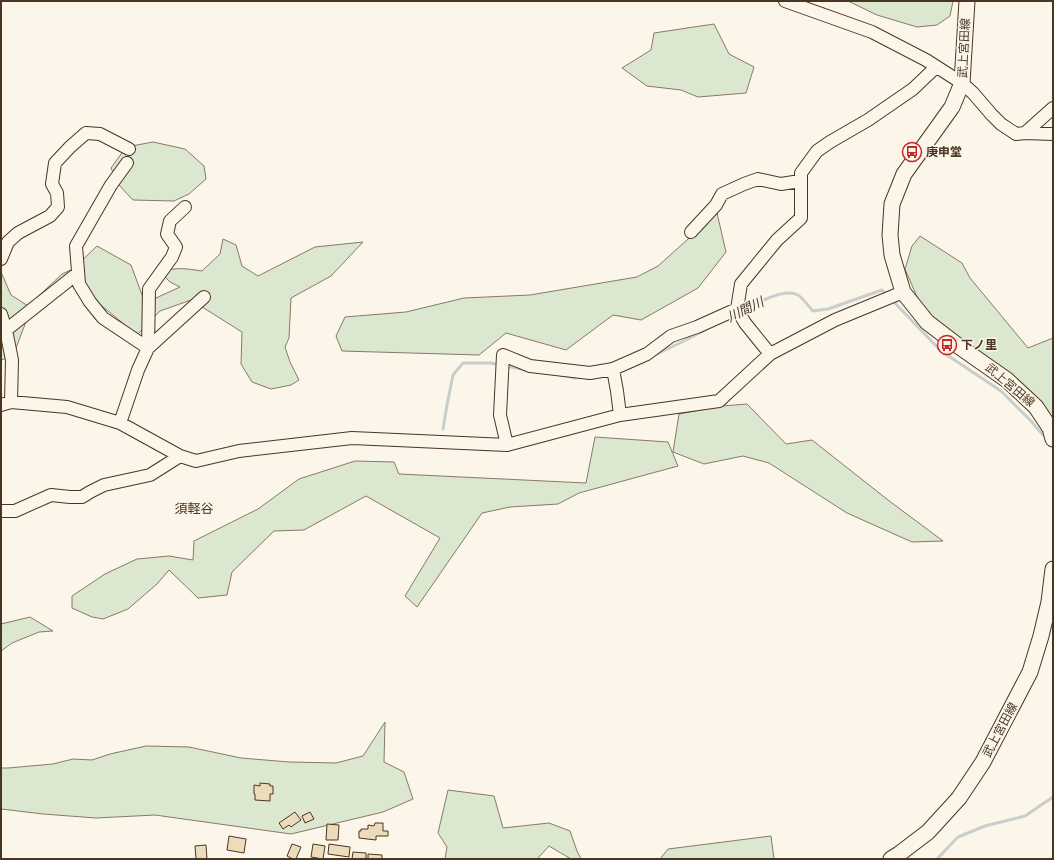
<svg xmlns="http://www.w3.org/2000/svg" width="1054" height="860" font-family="'Golos Text','Noto Sans JP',sans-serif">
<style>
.green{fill:#dce7d0;stroke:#887966}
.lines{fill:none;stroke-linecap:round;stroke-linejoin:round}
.stream{stroke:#c9cecd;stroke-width:3}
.building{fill:#ecdcbc;stroke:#4a3520}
.minor-casing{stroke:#4a3520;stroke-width:14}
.major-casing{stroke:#4a3520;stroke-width:17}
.minor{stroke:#fbf6e9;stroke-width:12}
.major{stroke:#fbf6e9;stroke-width:15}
.labels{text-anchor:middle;stroke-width:3;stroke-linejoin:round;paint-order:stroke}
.street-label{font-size:12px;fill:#4a3520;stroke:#fbf6e9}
.poi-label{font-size:12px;font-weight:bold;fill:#4a3520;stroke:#fbf6e9;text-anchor:start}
.water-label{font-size:13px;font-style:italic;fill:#4a3520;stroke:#fbf6e9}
.neighbourhood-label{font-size:13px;fill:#4a3520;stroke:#fbf6e9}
</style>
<rect width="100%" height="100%" fill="#fbf6e9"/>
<!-- green -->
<path class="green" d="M 848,1 L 953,1 L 950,16 L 937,25 L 917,27 L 877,15 Z
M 714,24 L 729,54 L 754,67 L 746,93 L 698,97 L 681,90 L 647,86 L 622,68 L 651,50 L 654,33 Z
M 153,142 L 185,149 L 204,166 L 206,179 L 189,194 L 174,201 L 133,200 L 118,184 L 111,168 L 126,147 Z
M 717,213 L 726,252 L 698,288 L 641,320 L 613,315 L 566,350 L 506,333 L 479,355 L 342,351 L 336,336 L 345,317 L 406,312 L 464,298 L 530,295 L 637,277 L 658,266 Z
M 920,236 L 962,263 L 970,278 L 1028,348 L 1053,338 L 1053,435 L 951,334 L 921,306 L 905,269 L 912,246 Z
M 223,239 L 236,245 L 242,266 L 258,276 L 315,247 L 363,242 L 331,276 L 291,298 L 289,338 L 285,347 L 290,362 L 299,380 L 291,385 L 271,389 L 252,382 L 241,364 L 242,332 L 191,300 L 160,311 L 137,335 L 73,282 L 30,311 L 13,356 L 1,360 L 1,272 L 11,295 L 28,306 L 62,274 L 73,269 L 97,246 L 131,265 L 145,303 L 180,287 L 170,282 L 161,273 C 174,266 188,269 202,271 L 220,254 Z
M 747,404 L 786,444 L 812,440 L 888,500 L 943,541 L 912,542 L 847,513 L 769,463 L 743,456 L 704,464 L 673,452 L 679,414 L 722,406 Z
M 595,437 L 668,442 L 678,466 L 579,493 L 558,504 L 510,507 L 482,513 L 417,607 L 405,596 L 440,538 L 366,496 L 304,530 L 274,531 L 232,572 L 227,595 L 198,598 L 169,570 L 157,584 L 128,609 L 103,619 L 92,617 L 72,608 L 72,596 L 105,574 L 137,559 L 169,556 L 193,560 L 194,541 L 258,509 L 299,479 L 355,461 L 394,462 L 399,474 L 586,483 Z
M 30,617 L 53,631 L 39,632 L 12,643 L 1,651 L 1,624 Z
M 385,722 L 384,762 L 404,772 L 413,799 L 383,812 L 291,834 L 155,815 L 96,818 L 43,814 L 1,809 L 1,768 L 8,768 L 53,764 L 73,759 L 92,760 L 110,754 L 146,746 L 189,747 L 241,758 L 289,762 L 336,763 L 363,756 Z
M 448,790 L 494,796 L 503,828 L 549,823 L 570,831 L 577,851 L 581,859 L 571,859 L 549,846 L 537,859 L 445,859 L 447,847 L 438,833 Z
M 771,836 L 774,859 L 660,859 L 668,849 Z"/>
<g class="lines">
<!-- stream -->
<path class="stream" d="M 892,300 L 941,351 L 1001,391 L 1030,420 L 1043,435
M 741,312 C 754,305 783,287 798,295 C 802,297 809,307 813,311 L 828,309 L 882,290 L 886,295
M 655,355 L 684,341 L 705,330
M 506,366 L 522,369
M 561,375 L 575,378 L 579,377
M 443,429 L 447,405 L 453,375 L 463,363 L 491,363 L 500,365
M 937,859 L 958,837 L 985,826 L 1025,816 L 1053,797"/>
</g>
<!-- building -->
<path class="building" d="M 260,783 L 270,784 L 270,786 L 273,786 L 273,794 L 270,794 L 270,801 L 255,800 L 255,794 L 254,794 L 254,785 L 260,786 Z
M 295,812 L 301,820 L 291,827 L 289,825 L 283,829 L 279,823 Z
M 310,812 L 314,819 L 305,823 L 302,816 Z
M 375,823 L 383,823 L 383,831 L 388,831 L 388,836 L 376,836 L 376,840 L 359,838 L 359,831 L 361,831 L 361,829 L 368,829 L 368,825 L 374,826 Z
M 327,824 L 339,825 L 338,840 L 326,840 Z
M 229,836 L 246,839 L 244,853 L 227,850 Z
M 292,844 L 301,847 L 296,859 L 293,859 L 287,856 Z
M 313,844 L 325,846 L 323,859 L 311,857 Z
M 329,844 L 350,847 L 349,857 L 328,854 Z
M 206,845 L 207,859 L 196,859 L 195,846 Z
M 353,852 L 366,853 L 366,859 L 352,859 Z
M 368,854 L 382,855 L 382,859 L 368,859 Z"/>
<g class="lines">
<!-- minor casing -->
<g class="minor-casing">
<path id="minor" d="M 785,1 L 872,32 L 926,60 L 962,83 L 973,93 L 992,115 L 1001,124 L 1016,134 L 1025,133 L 1053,134
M 1025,133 L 1053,108
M 127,163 L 111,185 L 76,246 L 79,284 L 90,302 L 103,318 L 148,348 L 149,289 L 172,257 L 176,247 L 167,234 L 170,221 L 185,207
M 691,232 L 716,205 L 722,194 L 744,184 L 758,179 L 781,184 L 800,181
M 1,259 L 8,242 L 18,233 L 50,216 L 58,207 L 57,193 L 52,184 L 55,163 L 70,147 L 86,133 L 100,134 L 129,149
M 1,314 L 6,330 L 12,360 L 11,402
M 6,330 L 78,273
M 770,354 L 745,323 L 737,309 L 741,284 L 777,240 L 801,218 L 801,173 L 817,151 L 830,142 L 868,120 L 913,89 L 936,67
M 613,369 L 617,391 L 620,415
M 1,405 L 11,402 L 67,407 L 120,423 L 180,456 L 196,461 L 239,451 L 352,438 L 507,445 L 620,415 L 719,401 L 770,354 L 835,320 L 903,292
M 120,423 L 138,370 L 148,348 L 204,297
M 507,445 L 500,415 L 503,355 L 530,366 L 590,373 L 613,369 L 647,354 L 671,336 L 697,327 L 737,309
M 1,511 L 15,511 L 51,495 L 70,497 L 82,497 L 90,492 L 104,485 L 150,475 L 180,456"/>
</g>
<!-- major casing -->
<g class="major-casing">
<path id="major" d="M 967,1 L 962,83 L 952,107 L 904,174 L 892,204 L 890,235 L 892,255 L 903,292 L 927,322 L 957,345 L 1007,380 L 1036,407 L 1050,428 L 1053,439
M 891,859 L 899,854 L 928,832 L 959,798 L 983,762 L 1030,672 L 1041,636 L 1049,602 L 1053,569"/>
</g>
<!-- minor -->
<use href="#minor" class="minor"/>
<!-- major -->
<use href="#major" class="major"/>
</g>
<!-- icons -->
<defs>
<g id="bus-ring" transform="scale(1)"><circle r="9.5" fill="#fbf6e9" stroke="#c62828" stroke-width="1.5"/><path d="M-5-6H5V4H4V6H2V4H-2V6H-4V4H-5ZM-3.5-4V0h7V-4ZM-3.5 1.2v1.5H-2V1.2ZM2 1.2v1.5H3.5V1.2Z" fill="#c62828"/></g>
</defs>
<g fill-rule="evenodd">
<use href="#bus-ring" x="912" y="152"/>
<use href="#bus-ring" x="947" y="345"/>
</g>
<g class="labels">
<!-- street labels -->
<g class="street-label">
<text transform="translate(964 48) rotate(-87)" y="4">武上宮田線</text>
<text transform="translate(1010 385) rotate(40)" y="4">武上宮田線</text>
<text transform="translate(1000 730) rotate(-62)" y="4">武上宮田線</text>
</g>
<!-- poi labels -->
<g class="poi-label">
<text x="926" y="156">庚申堂</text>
<text x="961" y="349">下ノ里</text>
</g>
<!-- water labels -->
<g class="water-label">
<text transform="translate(745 309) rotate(-26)" y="5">川間川</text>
</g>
<!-- neighbourhood labels -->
<g class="neighbourhood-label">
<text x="194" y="513">須軽谷</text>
</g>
</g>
<!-- border -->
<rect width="1054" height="860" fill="none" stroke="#4a3520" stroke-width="4"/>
</svg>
